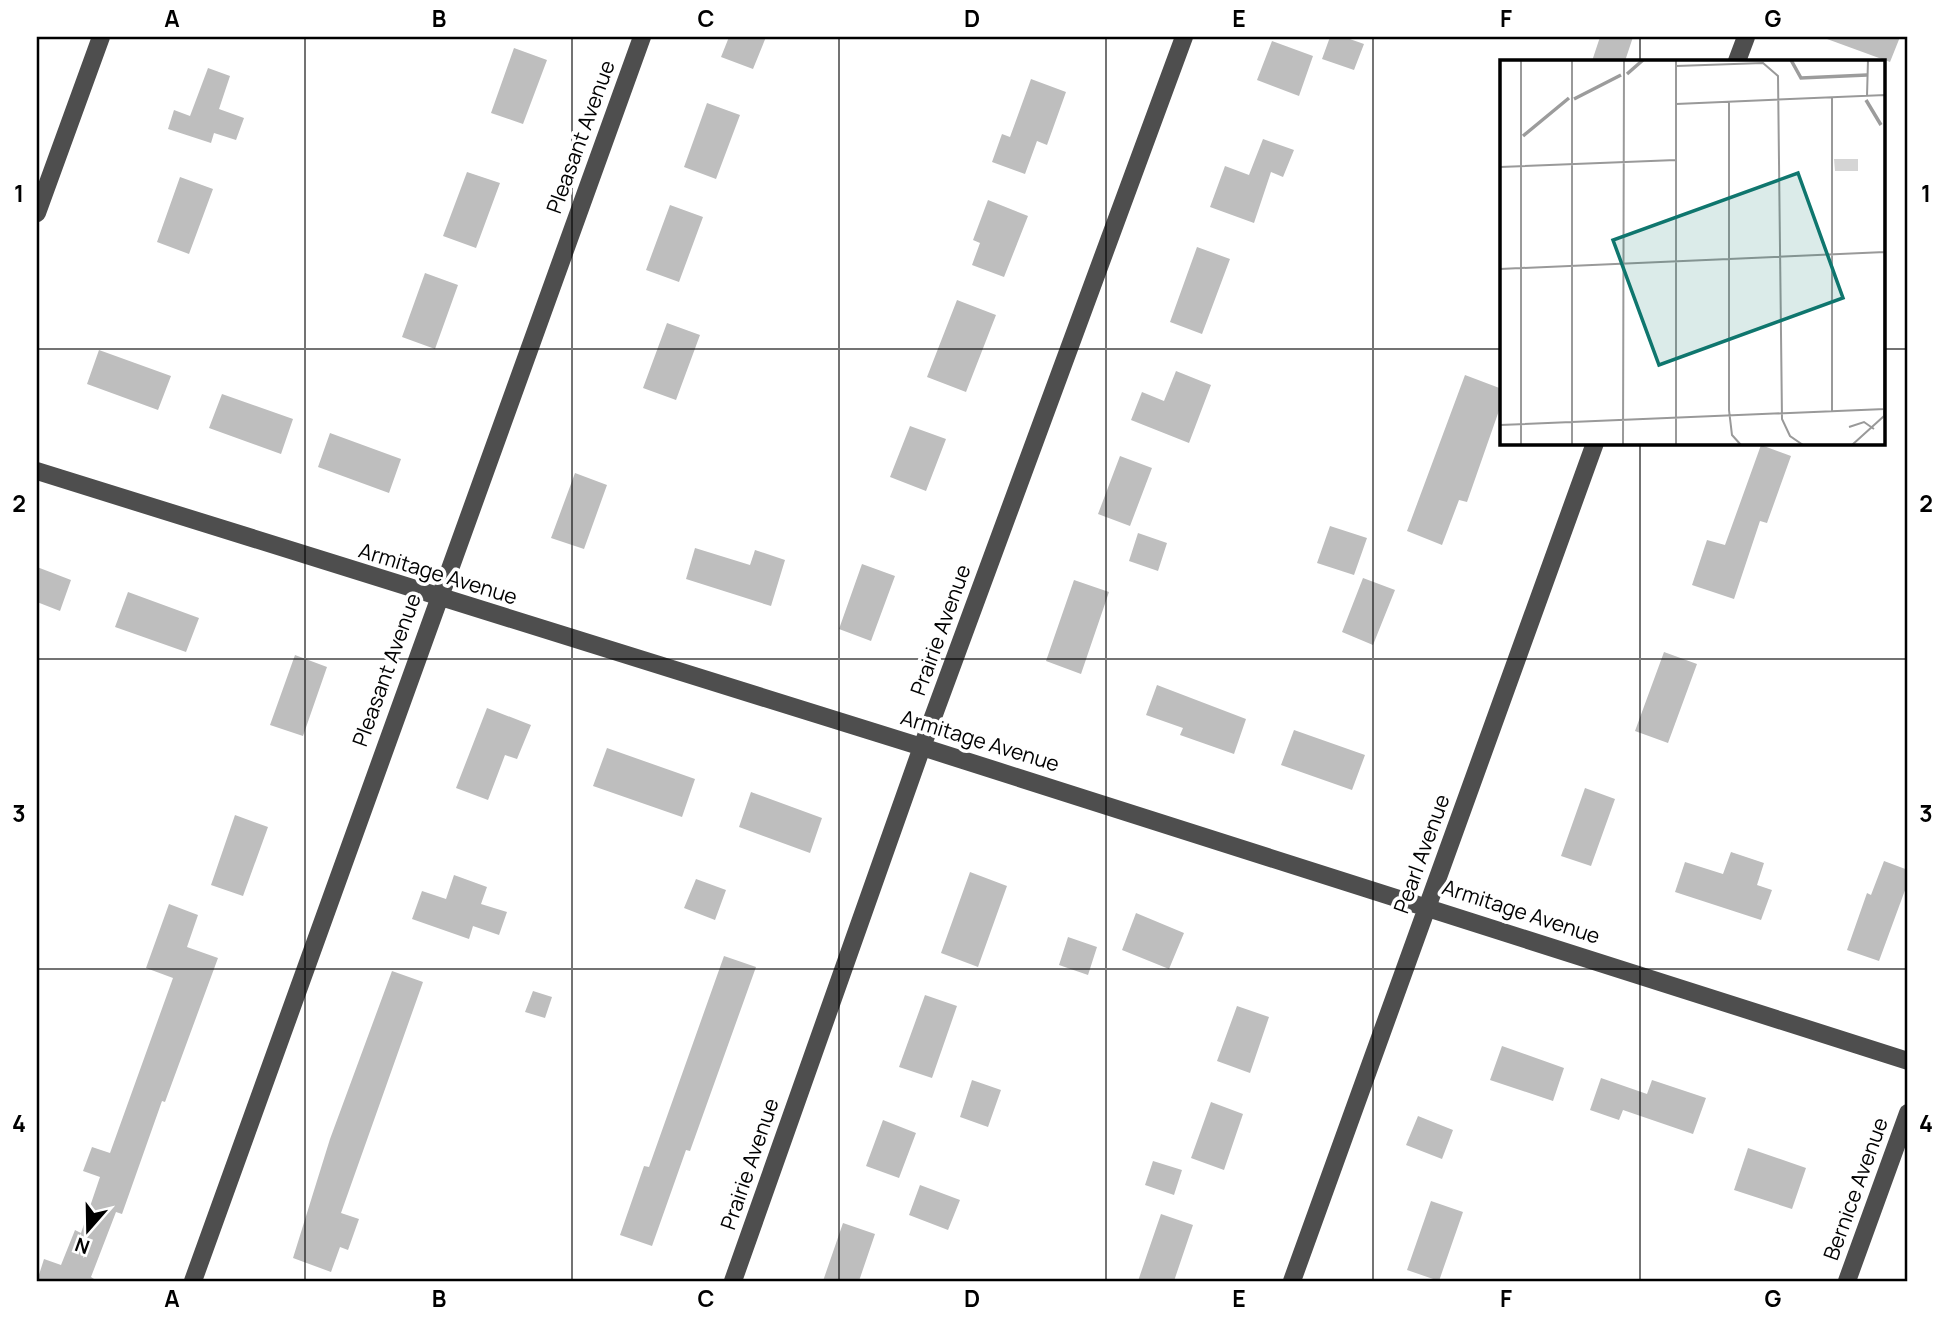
<svg xmlns="http://www.w3.org/2000/svg" width="1945" height="1318" font-family="Manrope,sans-serif">
<style>
.building{fill:#bebebe}
.lines{fill:none;stroke-linecap:round;stroke-linejoin:round}
.minor{stroke:#4e4e4e;stroke-width:18}
.grid{fill:none;stroke:#000;stroke-width:2;stroke-opacity:0.55}
.labels{text-anchor:middle;stroke-width:7;stroke-linejoin:round;paint-order:stroke}
.street-label{font-size:21px;fill:#000;stroke:#fff}
.inset-river{fill:none;stroke:#9c9c9c;stroke-width:3.5}
.inset-road{fill:none;stroke:#999;stroke-width:2}
.view{fill:#0f766e;fill-opacity:0.15;stroke:#0f766e;stroke-width:3.5}
.inset-edge{fill:none;stroke:#000;stroke-width:3.5}
.neatline{fill:none;stroke:#000;stroke-width:2.5}
.grid-label{font-size:23px;text-anchor:middle;font-weight:bold;fill:#000}
</style>
<rect width="100%" height="100%" fill="#fff"/>
<!-- building -->
<path class="building" d="M 729,37 L 766,37 L 753,69 L 721,57 Z
M 1330,37 L 1344,37 L 1364,44 L 1354,70 L 1322,59 Z
M 1600,37 L 1633,37 L 1625,61 L 1592,61 Z
M 1827,37 L 1900,37 L 1890,62 L 1827,39 Z
M 1272,41 L 1313,56 L 1299,96 L 1257,80 Z
M 514,48 L 547,60 L 523,124 L 491,113 Z
M 208,68 L 230,76 L 219,109 L 244,118 L 236,140 L 214,133 L 211,143 L 168,129 L 174,110 L 190,116 Z
M 1031,79 L 1066,92 L 1047,145 L 1037,141 L 1025,174 L 992,162 L 1002,134 L 1010,137 Z
M 707,103 L 740,115 L 716,179 L 684,167 Z
M 1263,139 L 1294,150 L 1283,177 L 1271,172 L 1254,223 L 1210,207 L 1225,166 L 1249,175 Z
M 467,172 L 500,183 L 476,248 L 443,236 Z
M 180,177 L 213,189 L 189,254 L 157,242 Z
M 988,200 L 1028,216 L 1004,277 L 972,265 L 980,243 L 973,240 Z
M 670,205 L 703,217 L 679,282 L 646,270 Z
M 1197,247 L 1230,259 L 1202,334 L 1170,322 Z
M 425,273 L 458,285 L 435,349 L 402,337 Z
M 957,300 L 996,315 L 966,392 L 927,377 Z
M 667,323 L 700,335 L 676,400 L 643,388 Z
M 99,350 L 171,376 L 158,410 L 87,384 Z
M 1176,371 L 1211,385 L 1189,443 L 1131,420 L 1142,392 L 1164,401 Z
M 1465,375 L 1502,389 L 1502,402 L 1467,502 L 1459,500 L 1442,545 L 1407,531 Z
M 222,394 L 293,419 L 281,454 L 209,428 Z
M 910,426 L 946,439 L 926,491 L 890,477 Z
M 330,433 L 401,459 L 389,493 L 318,467 Z
M 1761,445 L 1791,456 L 1767,523 L 1760,521 L 1734,599 L 1692,585 L 1707,540 L 1725,545 Z
M 1120,456 L 1152,468 L 1130,526 L 1098,514 Z
M 575,473 L 607,485 L 584,549 L 551,538 Z
M 1330,526 L 1367,538 L 1354,575 L 1317,563 Z
M 1138,533 L 1167,543 L 1158,571 L 1129,561 Z
M 695,548 L 750,565 L 755,550 L 785,560 L 771,606 L 686,579 Z
M 862,564 L 895,576 L 871,641 L 839,629 Z
M 37,567 L 71,580 L 60,611 L 37,602 Z
M 1363,578 L 1395,590 L 1373,645 L 1342,632 Z
M 1074,580 L 1109,592 L 1081,674 L 1046,661 Z
M 128,592 L 199,618 L 186,652 L 115,627 Z
M 1664,652 L 1697,664 L 1668,743 L 1635,731 Z
M 295,655 L 327,667 L 303,736 L 270,725 Z
M 1157,685 L 1246,719 L 1234,754 L 1180,735 L 1183,728 L 1146,715 Z
M 487,708 L 531,725 L 517,759 L 505,755 L 488,800 L 456,788 Z
M 1294,730 L 1365,755 L 1352,790 L 1281,765 Z
M 607,748 L 695,779 L 682,817 L 593,786 Z
M 1585,788 L 1615,799 L 1591,866 L 1561,856 Z
M 751,792 L 822,818 L 810,853 L 739,827 Z
M 235,815 L 268,827 L 243,896 L 211,885 Z
M 1731,852 L 1764,863 L 1757,885 L 1772,890 L 1761,920 L 1675,892 L 1685,862 L 1723,874 Z
M 1884,861 L 1908,870 L 1908,882 L 1879,961 L 1847,950 L 1867,893 L 1871,895 Z
M 970,872 L 1007,886 L 978,967 L 941,953 Z
M 454,875 L 487,887 L 481,904 L 507,912 L 499,935 L 473,926 L 469,939 L 412,919 L 422,891 L 446,899 Z
M 696,879 L 726,890 L 715,920 L 684,908 Z
M 169,904 L 198,915 L 187,947 L 218,958 L 165,1102 L 162,1101 L 122,1214 L 116,1212 L 91,1277 L 97,1281 L 37,1281 L 44,1259 L 61,1265 L 75,1230 L 81,1233 L 100,1177 L 83,1171 L 92,1147 L 110,1153 L 173,978 L 146,968 Z
M 1136,913 L 1184,933 L 1169,969 L 1122,950 Z
M 1068,937 L 1097,947 L 1088,975 L 1059,965 Z
M 724,956 L 756,967 L 690,1151 L 686,1150 L 652,1246 L 620,1235 L 644,1166 L 649,1167 Z
M 392,971 L 423,982 L 341,1213 L 359,1219 L 348,1250 L 340,1247 L 331,1272 L 293,1258 L 330,1139 Z
M 533,991 L 552,997 L 545,1018 L 525,1012 Z
M 925,995 L 957,1006 L 932,1078 L 899,1067 Z
M 1237,1006 L 1269,1017 L 1250,1073 L 1217,1061 Z
M 1502,1046 L 1564,1068 L 1553,1101 L 1490,1080 Z
M 1601,1078 L 1647,1094 L 1652,1080 L 1706,1098 L 1693,1134 L 1623,1110 L 1619,1120 L 1590,1110 Z
M 972,1080 L 1001,1090 L 988,1127 L 960,1117 Z
M 1211,1102 L 1243,1114 L 1224,1170 L 1191,1158 Z
M 1418,1116 L 1453,1130 L 1442,1159 L 1406,1145 Z
M 883,1120 L 916,1133 L 899,1178 L 866,1166 Z
M 1748,1148 L 1806,1168 L 1792,1209 L 1734,1190 Z
M 1153,1161 L 1182,1170 L 1174,1195 L 1145,1185 Z
M 920,1185 L 960,1200 L 948,1230 L 909,1215 Z
M 1431,1201 L 1463,1212 L 1439,1281 L 1407,1270 Z
M 1161,1214 L 1193,1225 L 1174,1281 L 1138,1281 Z
M 843,1223 L 875,1234 L 859,1281 L 823,1281 Z"/>
<g class="lines">
<!-- minor -->
<path class="minor" d="M 1737,61 L 1746,37
M 37,213 L 101,37
M 37,471 L 922,747 L 1908,1061
M 193,1281 L 642,37
M 733,1281 L 922,747 L 1184,37
M 1292,1281 L 1595,443
M 1847,1281 L 1908,1113"/>
</g>
<!-- grid -->
<path class="grid" d="M 305,37 L 305,1281M 572,37 L 572,1281M 839,37 L 839,1281M 1106,37 L 1106,1281M 1373,37 L 1373,1281M 1640,37 L 1640,61M 37,349 L 1502,349M 1884,349 L 1908,349M 1640,443 L 1640,1281M 37,659 L 1908,659M 37,969 L 1908,969"/>
<g class="labels">
<!-- street labels -->
<g class="street-label">
<text transform="translate(581 137) rotate(-70)" y="7">Pleasant Avenue</text>
<text transform="translate(438 574) rotate(17)" y="7">Armitage Avenue</text>
<text transform="translate(941 630) rotate(-70)" y="7">Prairie Avenue</text>
<text transform="translate(387 670) rotate(-70)" y="7">Pleasant Avenue</text>
<text transform="translate(980 741) rotate(17)" y="7">Armitage Avenue</text>
<text transform="translate(1422 854) rotate(-70)" y="7">Pearl Avenue</text>
<text transform="translate(1521 912) rotate(18)" y="7">Armitage Avenue</text>
<text transform="translate(750 1164) rotate(-71)" y="7">Prairie Avenue</text>
<text transform="translate(1856 1189) rotate(-70)" y="7">Bernice Avenue</text>
</g>
</g>
<!-- overview -->
<g transform="translate(1500 60)">
<rect width="385" height="385" fill="#fff"/>
<path d="M 334,99 L 358,99 L 358,111 L 335,111 Z" fill="#d5d5d5"/>
<path class="inset-river" d="M 291,0 L 301,18 L 367,15M 127,14 L 143,0M 74,39 L 121,15M 366,40 L 381,65M 23,76 L 69,38"/>
<path class="inset-road" d="M 72,0 L 72,385M 176,6 L 263,3 L 278,16 L 282,359 L 290,376 L 303,385M 367,36 L 368,0M 332,37 L 332,351M 229,42 L 229,350 L 232,375 L 241,385M 176,44 L 385,35 L 384,356 L 352,385M 0,107 L 176,100M 0,209 L 385,192M 0,365 L 385,349M 349,367 L 364,362 L 374,369M 21,385 L 21,0M 123,385 L 124,0M 176,385 L 176,0"/>
<path class="view" d="M 298,113 L 343,238 L 159,305 L 113,180 Z"/>
<rect width="385" height="385" class="inset-edge"/>
</g>
<!-- border -->
<rect width="1945" height="1318" fill="none" stroke="#ffffff" stroke-width="77"/>
<!-- north arrow -->
<g transform="translate(88 1230) rotate(200)" stroke="#ffffff" stroke-width="5" paint-order="stroke">
<path d="M0-5L12 26L0 18L-12 26Z" fill="#000000"/>
<text y="-10" font-size="19" font-weight="bold" text-anchor="middle" fill="#000000">N</text>
</g>
<rect x="38" y="38" width="1868" height="1242" class="neatline"/>
<g class="grid-label">
<text x="172" y="27">A</text>
<text x="439" y="27">B</text>
<text x="706" y="27">C</text>
<text x="972" y="27">D</text>
<text x="1239" y="27">E</text>
<text x="1506" y="27">F</text>
<text x="1773" y="27">G</text>
<text x="19" y="202">1</text>
<text x="1926" y="202">1</text>
<text x="19" y="512">2</text>
<text x="1926" y="512">2</text>
<text x="19" y="822">3</text>
<text x="1926" y="822">3</text>
<text x="19" y="1132">4</text>
<text x="1926" y="1132">4</text>
<text x="172" y="1307">A</text>
<text x="439" y="1307">B</text>
<text x="706" y="1307">C</text>
<text x="972" y="1307">D</text>
<text x="1239" y="1307">E</text>
<text x="1506" y="1307">F</text>
<text x="1773" y="1307">G</text>
</g>
</svg>
